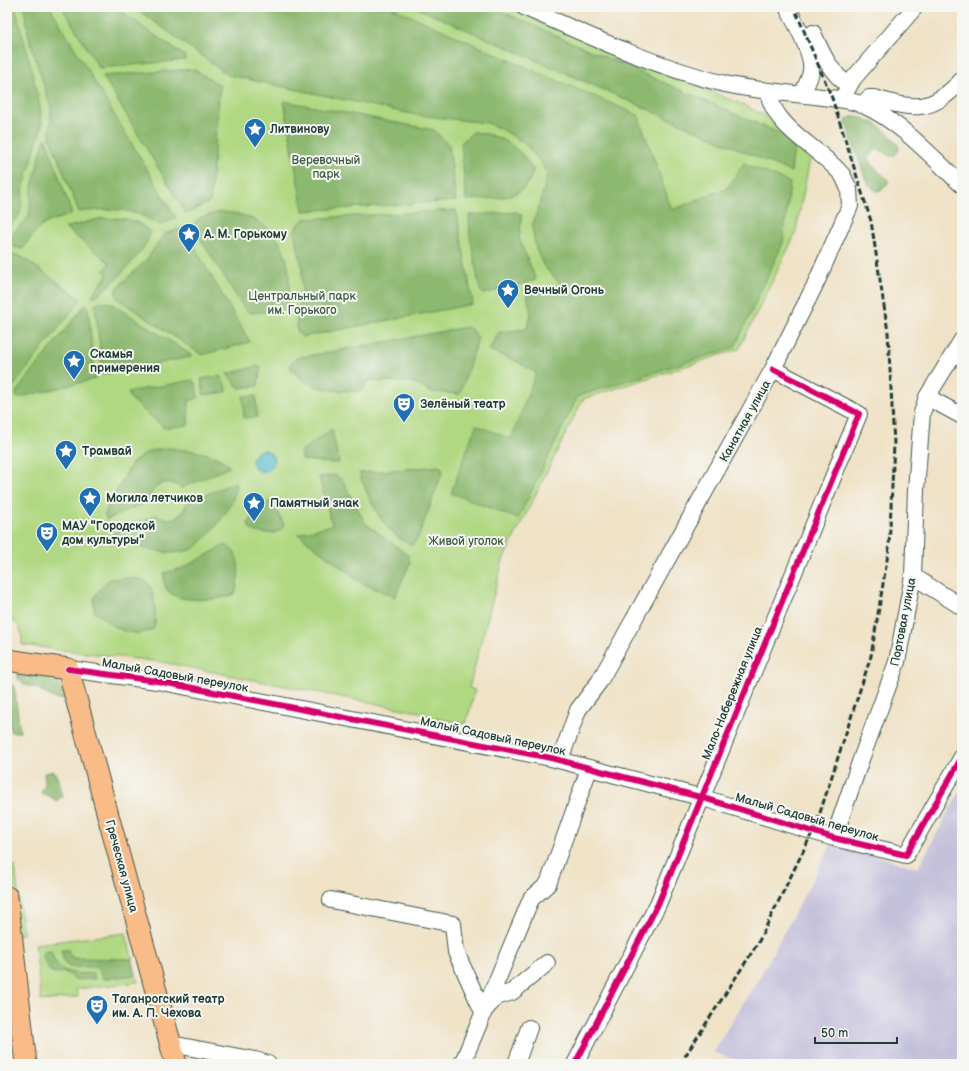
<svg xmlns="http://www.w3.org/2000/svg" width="969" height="1071" font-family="'Balsamiq Sans',sans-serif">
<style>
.industrial{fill:#c3c0db}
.green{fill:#b0d882;stroke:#688a5b}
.forest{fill:#8cb870;stroke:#567a52}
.water{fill:#48b3c5;stroke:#34787c}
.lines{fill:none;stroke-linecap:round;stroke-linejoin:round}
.minor-casing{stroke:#3e564a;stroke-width:18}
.major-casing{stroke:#3e564a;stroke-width:23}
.minor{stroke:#fff;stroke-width:16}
.major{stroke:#f9bc89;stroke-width:21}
.rail{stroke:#1f3d34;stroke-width:3;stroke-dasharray:6 3;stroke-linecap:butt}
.cycleway-casing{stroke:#f6f6f2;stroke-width:8}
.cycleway{stroke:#d6006c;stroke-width:6}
.labels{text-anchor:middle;stroke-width:4;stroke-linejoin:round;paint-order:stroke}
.poi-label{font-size:12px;font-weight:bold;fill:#1f3d34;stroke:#f6f6f2;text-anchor:start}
.park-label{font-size:12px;fill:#3c5c44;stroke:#f6f6f2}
.street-label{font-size:12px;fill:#1f3d34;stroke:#f6f6f2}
</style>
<rect width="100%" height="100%" fill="#f6f6f2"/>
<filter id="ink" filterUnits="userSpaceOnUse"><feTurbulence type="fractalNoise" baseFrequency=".025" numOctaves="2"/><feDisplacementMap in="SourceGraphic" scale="8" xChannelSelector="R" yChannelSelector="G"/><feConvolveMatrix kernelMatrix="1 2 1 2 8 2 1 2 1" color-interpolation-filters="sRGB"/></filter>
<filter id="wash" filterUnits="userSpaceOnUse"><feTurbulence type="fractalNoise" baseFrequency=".012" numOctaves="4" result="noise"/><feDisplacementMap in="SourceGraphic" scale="16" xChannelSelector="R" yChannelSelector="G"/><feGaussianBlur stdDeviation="0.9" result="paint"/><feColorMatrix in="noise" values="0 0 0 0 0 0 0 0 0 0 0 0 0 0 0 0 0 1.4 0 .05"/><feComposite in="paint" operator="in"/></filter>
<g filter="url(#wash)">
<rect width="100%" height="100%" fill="#efe2c6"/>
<!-- industrial -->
<path class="industrial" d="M 962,787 L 962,1064 L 746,1064 L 713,1052 L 763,971 L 832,843 L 918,868 Z"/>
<!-- green -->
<path class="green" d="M 7,7 L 508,7 L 748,107 L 778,123 L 812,149 L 795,235 L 739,349 L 583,399 L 503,560 L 469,688 L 475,690 L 466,724 L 424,716 L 424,713 L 161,662 L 22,645 C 22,634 22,624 10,620 L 7,594 Z
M 15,866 L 23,934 L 17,935 L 9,867 Z
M 126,933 L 138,982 L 76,989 L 78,997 L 41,1001 L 35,944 Z"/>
<!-- forest -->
<path class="forest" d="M 7,7 L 15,7 L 32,71 L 40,107 L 42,125 L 24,186 L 20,214 L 7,229 Z
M 24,7 L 50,7 L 176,218 L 160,225 C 131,207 113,208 79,212 L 50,138 L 51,108 L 29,38 Z
M 62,7 L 117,7 L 130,18 L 185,56 L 186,60 L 99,68 Z
M 134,7 L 391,7 L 523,66 L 638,115 L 672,210 L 727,188 L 744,163 L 790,183 L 783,243 L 735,347 L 578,396 L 518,519 L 451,493 L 476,425 L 511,439 L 536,373 L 516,361 L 489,350 L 499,332 L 527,329 L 531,314 L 527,293 L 561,285 L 543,265 L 536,249 L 532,227 L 544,189 L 547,175 L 543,165 L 526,145 L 505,131 L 487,123 L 416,115 L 228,75 Z
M 415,7 L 491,7 L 795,140 L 791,172 Z
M 193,69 L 220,85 L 210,202 L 186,214 L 103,76 Z
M 284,101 L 434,130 L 449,145 L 456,201 L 303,211 Z
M 854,116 C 871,119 892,132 899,148 L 898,152 L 894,156 L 889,156 L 882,151 L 877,149 L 868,158 L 871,164 L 888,180 L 888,183 L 882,190 L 876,191 L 867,183 L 846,124 L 847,119 Z
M 473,132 C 500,134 520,147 533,170 C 527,202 492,198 466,200 L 461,143 Z
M 46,139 L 72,214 C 42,224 41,222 23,249 L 7,245 L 7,240 L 29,216 L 32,187 L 44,140 Z
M 456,210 L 473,304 L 302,337 L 298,333 L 296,327 L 302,289 L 302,267 L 294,232 L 298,224 L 304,219 Z
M 220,212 C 278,214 298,258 286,310 L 250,313 L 246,311 L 196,232 L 194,223 L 201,217 Z
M 517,212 L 522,215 L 519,238 L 536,280 L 483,294 L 480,290 L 470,236 L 469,215 Z
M 98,219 C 119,218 134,216 150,232 C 149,249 109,287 95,297 L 91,296 L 108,274 L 104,271 L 110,263 L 65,228 Z
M 183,228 L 250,342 L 202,355 L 118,299 L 115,290 L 147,259 L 164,234 Z
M 7,252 L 22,257 L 81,299 L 12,388 L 8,388 Z
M 102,302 L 110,303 L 117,307 L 190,354 L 191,357 L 103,374 L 95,305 Z
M 85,305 L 88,307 L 95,379 L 17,398 L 16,392 Z
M 467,327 L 473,331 L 478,338 L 460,394 L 431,392 L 412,382 L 368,381 L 362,391 C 338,392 301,390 290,365 L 296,358 Z
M 258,366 L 261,367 L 258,386 L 239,388 L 227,374 Z
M 220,376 L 227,388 L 227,392 L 204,395 L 201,379 Z
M 193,380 L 196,385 L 198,398 L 189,401 L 188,425 L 164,428 L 130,398 L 128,392 Z
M 243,396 L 256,396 L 257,417 L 244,418 Z
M 332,429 L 339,463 L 331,463 L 303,460 L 300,452 Z
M 169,448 C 189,451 216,451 230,467 L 181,488 C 168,477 151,484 149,501 L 106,520 L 105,515 L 109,504 L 133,462 L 149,451 Z
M 440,466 L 443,471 L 418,538 L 412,545 C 383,534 369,499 359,473 Z
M 335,475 L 343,481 L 365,523 L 408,555 L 410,563 L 395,597 L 362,583 L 298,534 L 332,525 L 319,477 Z
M 235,482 C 241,499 206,543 190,550 C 185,551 177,553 172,553 C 167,553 125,545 121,542 C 117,541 114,537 112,534 L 156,515 C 170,523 183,517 187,503 Z
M 272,500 L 284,525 C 279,537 260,534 250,529 L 248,524 C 254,514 262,505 272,500 Z
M 225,545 C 243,552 239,578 235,594 C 220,600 180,604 168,591 C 163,585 164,580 164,573 L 183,568 Z
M 131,578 C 137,579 145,579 149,585 C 155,594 157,619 154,629 C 131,640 112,627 94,611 C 91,596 100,589 109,579 Z
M 18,673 L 58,678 L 64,699 L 55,699 L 38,689 L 23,684 L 18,679 Z
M 7,685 L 14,685 L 20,732 L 11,732 Z
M 54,771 L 60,783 L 62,796 L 57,801 L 49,796 L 41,793 L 45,784 L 44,773 Z
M 61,950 L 68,950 L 73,958 L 131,959 L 135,975 L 103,979 L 99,969 L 94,967 L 69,967 L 64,962 Z
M 51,951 C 56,973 73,975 93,973 L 95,979 L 76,980 L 65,972 C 62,972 58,973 55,973 C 45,971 44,960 43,952 Z"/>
<!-- water -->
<path class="water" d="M252 461a11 11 0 1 1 22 0a11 11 0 1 1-22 0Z"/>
</g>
<g filter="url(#ink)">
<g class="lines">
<!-- minor casing -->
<g class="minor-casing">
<path id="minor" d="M 524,7 C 589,36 656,67 725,84 C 757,91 790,93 822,97 C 836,99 849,99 863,105 C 901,122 932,157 962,185
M 787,7 C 795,22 814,54 811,71 C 810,79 805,87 802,94
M 813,33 C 821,51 831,75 849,85
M 842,99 L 853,79 L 915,7
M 862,105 L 869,98 L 874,98 C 915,110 931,113 962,80
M 927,397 L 962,416
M 913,576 L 962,607
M 68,669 L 157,681 L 551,758 L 700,797 L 834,838 L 906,855 L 962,757
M 560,760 L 578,710 L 599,682 L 773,369 L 815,285 L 850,206 L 849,189 L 843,176 C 820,147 774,130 768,91
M 834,838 L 860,762 L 897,662 L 913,576 L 916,490 L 922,413 L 927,397 L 962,340
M 331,900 L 453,924 L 456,952 L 483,1012 L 496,997 L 512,992 L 547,963
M 171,1044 L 255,1060 L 268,1064
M 462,1064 L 531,899 L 548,884 L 589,769
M 516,1064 L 529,1028
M 575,1064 L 658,904 L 859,414 L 773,369"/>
</g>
<!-- major casing -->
<g class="major-casing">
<path id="major" d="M 7,660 L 68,669 L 176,1064
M 7,897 L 26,1064"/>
</g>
<!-- minor -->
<use href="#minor" class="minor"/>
<!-- major -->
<use href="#major" class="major"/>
<!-- rail -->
<path class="rail" d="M 680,1064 L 758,943 L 816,825 L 871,656 L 889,548 L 894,444 L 888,332 L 871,221 L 832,98 L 794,7"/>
<!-- cycleway casing -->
<g class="cycleway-casing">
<path id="cycleway" d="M 68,669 L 157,681 L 551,758 L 700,797 L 834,838 L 906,855 L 962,757
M 575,1064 L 658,904 L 859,414 L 773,369"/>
</g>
<!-- cycleway -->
<use href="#cycleway" class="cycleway"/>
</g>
</g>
<!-- icons -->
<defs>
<g id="sight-pin" transform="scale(1.15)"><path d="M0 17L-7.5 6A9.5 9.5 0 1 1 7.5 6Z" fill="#1f6fb2" stroke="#f6f6f2"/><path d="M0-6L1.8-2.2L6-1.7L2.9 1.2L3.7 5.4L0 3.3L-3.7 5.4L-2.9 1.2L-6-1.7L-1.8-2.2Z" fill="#fff"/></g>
<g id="theatre-pin" transform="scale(1.15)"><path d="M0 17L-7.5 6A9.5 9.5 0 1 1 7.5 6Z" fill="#1f6fb2" stroke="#f6f6f2"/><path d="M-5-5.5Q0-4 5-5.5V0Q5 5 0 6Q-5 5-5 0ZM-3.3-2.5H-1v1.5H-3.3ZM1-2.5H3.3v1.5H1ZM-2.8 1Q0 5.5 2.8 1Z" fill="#fff"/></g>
</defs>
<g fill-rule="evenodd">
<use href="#sight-pin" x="255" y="129"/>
<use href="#sight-pin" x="189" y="234"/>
<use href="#sight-pin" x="508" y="290"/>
<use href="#sight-pin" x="74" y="361"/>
<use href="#theatre-pin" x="404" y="404"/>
<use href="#sight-pin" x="66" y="451"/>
<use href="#sight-pin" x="90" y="498"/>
<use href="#sight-pin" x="254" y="503"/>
<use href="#theatre-pin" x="47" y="533"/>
<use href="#theatre-pin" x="97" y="1006"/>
</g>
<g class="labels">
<!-- poi labels -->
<g class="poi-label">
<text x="270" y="133">Литвинову</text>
<text x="204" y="238">А. М. Горькому</text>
<text x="524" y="294">Вечный Огонь</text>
<text x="90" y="358">Скамья<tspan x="90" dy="14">примерения</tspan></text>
<text x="420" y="408">Зелёный театр</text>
<text x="82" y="455">Трамвай</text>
<text x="106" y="502">Могила летчиков</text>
<text x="270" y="507">Памятный знак</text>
<text x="62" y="530">МАУ "Городской<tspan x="62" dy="14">дом культуры"</tspan></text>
<text x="112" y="1003">Таганрогский театр<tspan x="112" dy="14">им. А. П. Чехова</tspan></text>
</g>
<!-- park labels -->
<g class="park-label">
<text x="326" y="164">Веревочный<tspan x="326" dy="14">парк</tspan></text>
<text x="302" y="300">Центральный парк<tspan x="302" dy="14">им. Горького</tspan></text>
<text x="466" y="545">Живой уголок</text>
</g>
<!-- street labels -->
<g class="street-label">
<text transform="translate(745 421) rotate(-61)" y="4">Канатная улица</text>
<text transform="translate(903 622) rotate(-79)" y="4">Портовая улица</text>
<text transform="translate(175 675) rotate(10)" y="4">Малый Садовый переулок</text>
<text transform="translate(732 693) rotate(-68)" y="4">Мало-Набережная улица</text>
<text transform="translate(493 736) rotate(12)" y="4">Малый Садовый переулок</text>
<text transform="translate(807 817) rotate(16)" y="4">Малый Садовый переулок</text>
<text transform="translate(122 866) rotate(75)" y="4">Греческая улица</text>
</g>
</g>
<!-- margin -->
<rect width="969" height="1071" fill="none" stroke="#f6f6f2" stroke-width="24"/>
<!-- scale -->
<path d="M815 1037v6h82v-6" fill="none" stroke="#1f3d34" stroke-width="2"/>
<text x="821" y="1037" font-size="12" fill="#1f3d34" stroke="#f6f6f2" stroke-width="3" paint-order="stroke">50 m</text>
</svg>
